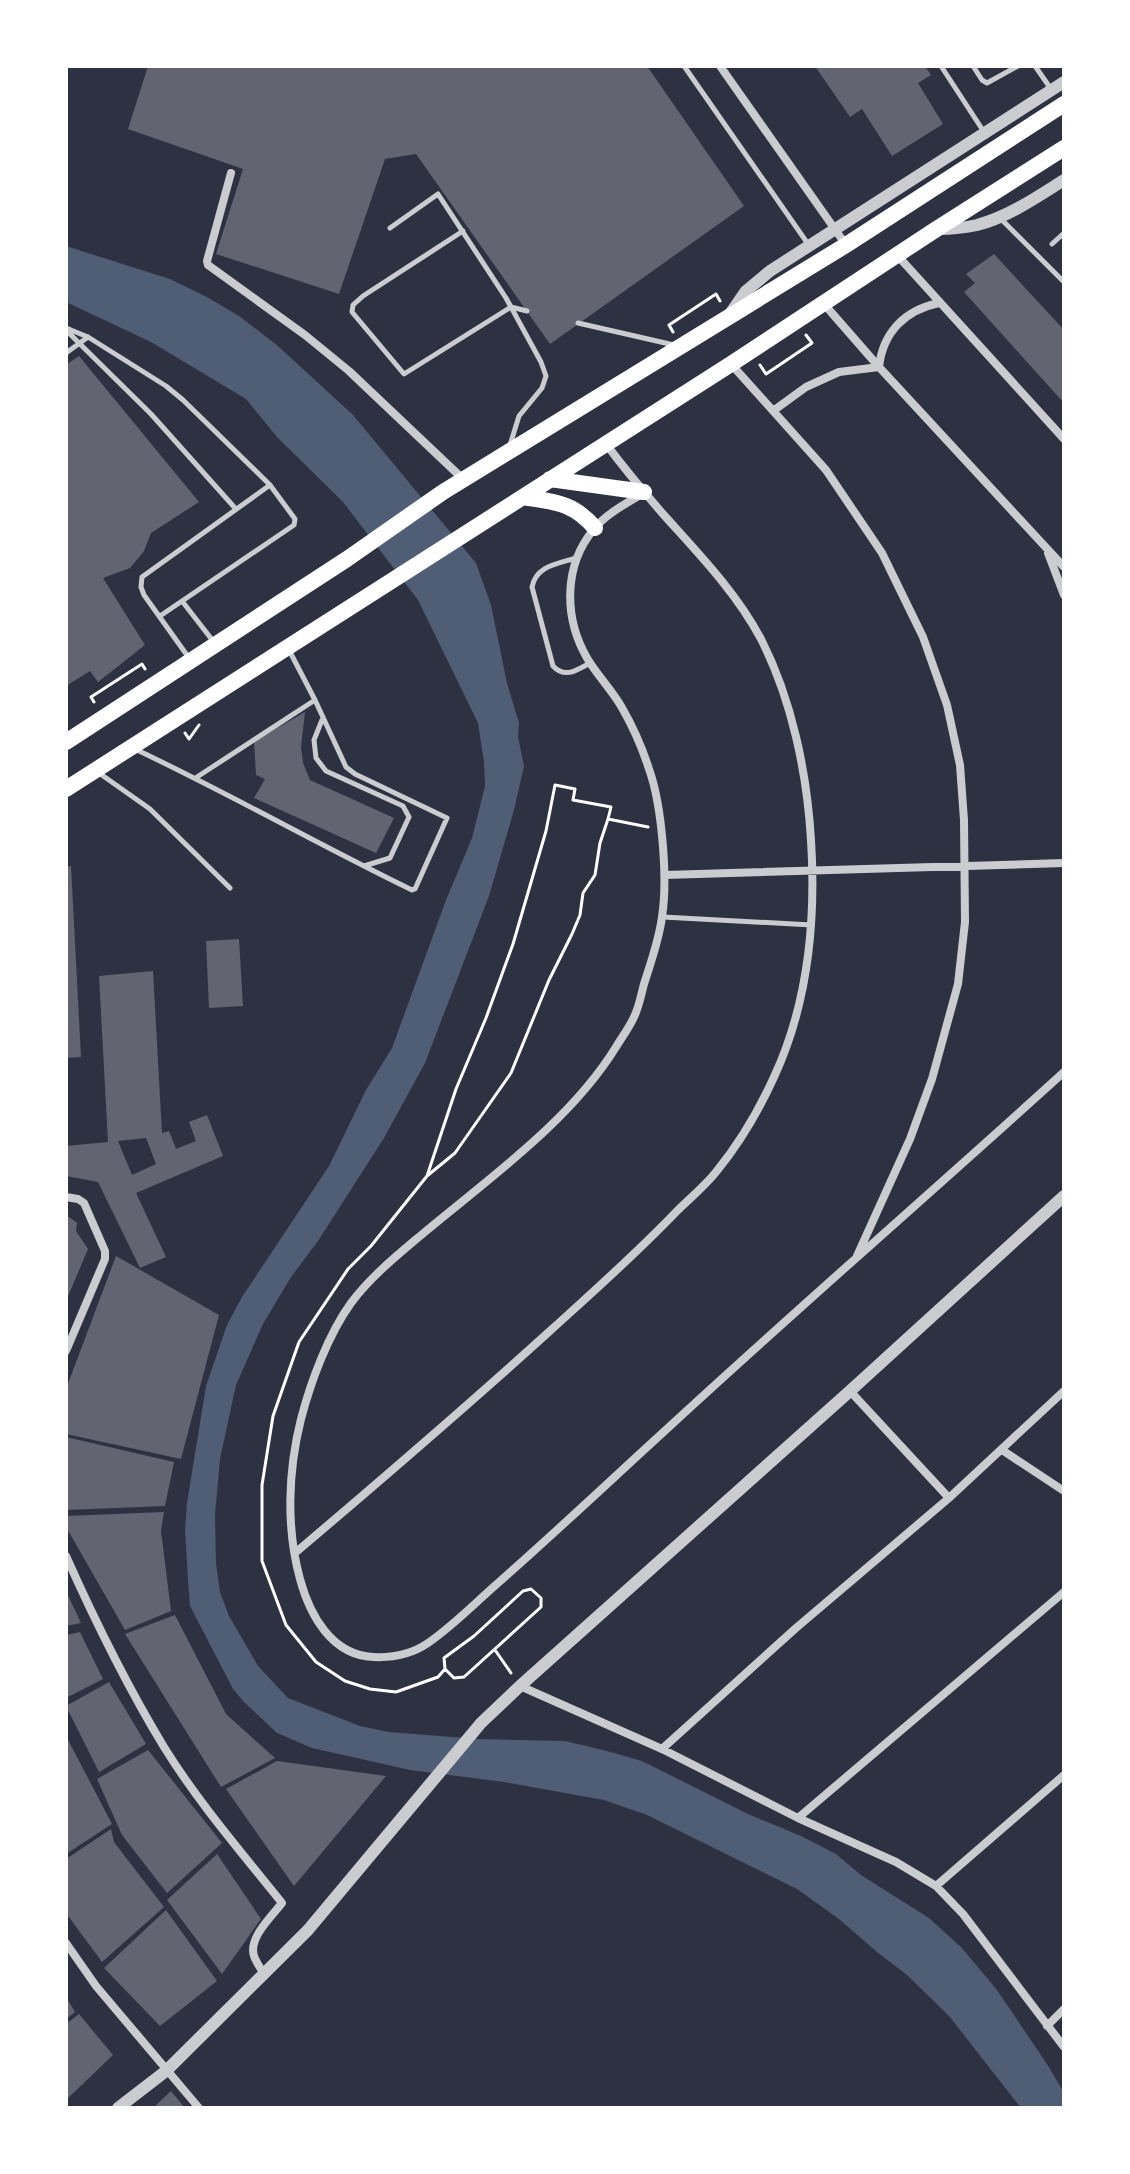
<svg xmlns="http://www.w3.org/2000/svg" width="1130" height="2174" font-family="Inter,sans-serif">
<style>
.water{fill:#4f5d75}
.building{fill:#626471;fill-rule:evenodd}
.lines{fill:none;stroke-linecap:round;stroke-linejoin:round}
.path{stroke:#fff;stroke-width:3}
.service{stroke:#caccd0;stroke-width:5}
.minor{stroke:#caccd0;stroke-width:8}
.tertiary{stroke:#caccd0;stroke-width:12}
.trunk{stroke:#fff;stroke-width:16}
</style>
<rect width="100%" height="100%" fill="#2d3142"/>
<!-- water -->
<path class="water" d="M 66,246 L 170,279 L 205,296 L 239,316 L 278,346 L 353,415 L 476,563 L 491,605 L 507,683 L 519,723 L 518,737 L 524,766 L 514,810 L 489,896 L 425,1063 L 384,1138 L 318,1241 L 291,1277 L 263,1324 L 236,1385 L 220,1459 L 215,1515 L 216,1563 L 220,1592 L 229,1616 L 258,1666 L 288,1698 L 360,1726 L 389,1732 L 478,1739 L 565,1741 L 607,1751 L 642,1761 L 748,1814 L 801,1836 L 836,1854 L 861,1875 L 929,1918 L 962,1948 L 997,1990 L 1049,2067 L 1064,2093 L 1064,2108 L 1021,2108 L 949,2016 L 907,1975 L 877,1952 L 839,1919 L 797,1889 L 647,1815 L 604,1800 L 504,1782 L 410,1770 L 312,1748 L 277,1733 L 244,1702 L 233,1689 L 190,1606 L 188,1580 L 185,1530 L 187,1503 L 206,1386 L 227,1325 L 242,1297 L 329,1166 L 366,1090 L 392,1048 L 446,900 L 472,838 L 485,786 L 484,762 L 478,723 L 418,600 L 343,502 L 277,437 L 246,399 L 151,342 L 66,302 Z"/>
<!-- building -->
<path class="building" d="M 148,66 L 647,66 L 744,206 L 550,344 L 416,154 L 385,159 L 339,294 L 216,254 L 243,169 L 128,129 Z
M 815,66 L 925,66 L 931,75 L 918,83 L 943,124 L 892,156 L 862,109 L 850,117 Z
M 994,254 L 1064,330 L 1064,403 L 964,292 L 975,283 L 966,274 Z
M 79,356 L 199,502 L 151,533 L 144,551 L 130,568 L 103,578 L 145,645 L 98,682 L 90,671 L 66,686 L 66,365 Z
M 305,712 L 301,747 L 303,763 L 310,780 L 394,818 L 376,853 L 254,798 L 265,779 L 256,775 L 254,741 Z
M 71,866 L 81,1057 L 66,1058 L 66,867 Z
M 239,939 L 243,1006 L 209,1008 L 206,941 Z
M 153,971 L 162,1133 L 169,1131 L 176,1149 L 196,1141 L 189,1122 L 207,1115 L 223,1156 L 136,1193 L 166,1257 L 140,1268 L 98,1182 L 66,1176 L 66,1146 L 108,1142 L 99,976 ZM 146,1138 L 156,1164 L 132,1175 L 118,1141 Z
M 66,1217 L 69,1217 L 77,1223 L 76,1231 L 88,1249 L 66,1301 Z
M 116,1256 L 219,1315 L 181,1459 L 66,1434 L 66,1389 Z
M 66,1437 L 174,1462 L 165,1506 L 66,1510 Z
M 164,1512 L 161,1531 L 171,1611 L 125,1630 L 66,1527 L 66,1516 Z
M 66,1591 L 81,1623 L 66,1626 Z
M 175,1615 L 226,1714 L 275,1758 L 221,1787 L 125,1634 Z
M 80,1632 L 103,1679 L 66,1698 L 66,1635 Z
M 109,1682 L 146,1744 L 99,1772 L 66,1706 Z
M 66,1736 L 112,1824 L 66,1854 Z
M 148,1750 L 222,1843 L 167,1893 L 122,1835 L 97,1779 Z
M 277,1761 L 386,1776 L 294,1886 L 226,1789 Z
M 111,1829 L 114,1842 L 164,1907 L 102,1962 L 66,1913 L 66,1859 Z
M 217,1854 L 261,1919 L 222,1974 L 167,1900 Z
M 166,1910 L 217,1981 L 160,2026 L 104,1968 Z
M 66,1997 L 75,2012 L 66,2019 Z
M 79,2014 L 113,2055 L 66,2100 L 66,2024 Z
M 171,2091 L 185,2108 L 153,2108 Z"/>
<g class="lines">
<!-- path -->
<path class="path" d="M 673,332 L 669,325 L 716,294 L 720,301
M 760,365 L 766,374 L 812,343 L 806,335
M 94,702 L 91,697 L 142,664 L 145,669
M 185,733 L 189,739 L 199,725
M 427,1176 L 456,1089 L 486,1018 L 513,944 L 546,831 L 555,785 L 575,789 L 573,800 L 611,807 L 608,819 L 648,827
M 495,1650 L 511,1673
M 445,1669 L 454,1678 L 464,1677 L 541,1607 L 541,1598 L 531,1589 L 523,1591 L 474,1636 L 444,1658 L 445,1669 L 438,1677 L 396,1692 L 370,1689 L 345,1681 L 316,1662 L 286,1625 L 262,1561 L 262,1485 L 273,1416 L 299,1342 L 348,1269 L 371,1246 L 427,1176 L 455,1153 L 511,1073 L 549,980 L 572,934 L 580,915 L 583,893 L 595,875 L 600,843 L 608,819"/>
<!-- service -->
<path class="service" d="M 684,66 L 808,244
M 941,66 L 984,132
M 973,66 L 982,80 L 987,83 L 1018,66
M 1035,66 L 1051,89
M 1000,218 L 1064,282
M 390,228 L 438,194 L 506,298 L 541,362 L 546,376 L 542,388 L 519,416 L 510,445
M 463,231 L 363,296 L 353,305 L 352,312 L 404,374 L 511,307 L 527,311
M 1052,244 L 1064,233
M 578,323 L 674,345
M 66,328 L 88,337 L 166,386 L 183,400 L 270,485 L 295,519 L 294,525 L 160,616
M 69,329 L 69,333 L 80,344 L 151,414 L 235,508
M 66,353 L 88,337
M 576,558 C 557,564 536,566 532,587 L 553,666 C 565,679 577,670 590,663
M 182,601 L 213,641
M 189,658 L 144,595 L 141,587 L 142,577 L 270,485
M 322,720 L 314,740 L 316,758 L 326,771 L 403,806 L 409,817 L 390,858 L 364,866
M 137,750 C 230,794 319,845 412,890 L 415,889 L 447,818 L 355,774 L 346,767 L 315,700 L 289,650
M 99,773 L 150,809 L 230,888
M 197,777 L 315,700
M 663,917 L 812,925"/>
<!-- minor -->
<path class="minor" d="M 720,66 L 846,245
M 231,173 L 207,261 L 208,265 L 305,335 L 349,371 L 463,479
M 897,255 L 1064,439
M 824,304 L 879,367 L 1064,567
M 731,364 L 826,470 L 882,553 L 923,637 L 947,705 L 960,765 L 964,820 L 965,922 L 958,984 L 932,1079 L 910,1139 L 857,1256
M 773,411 L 806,387 L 839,372 L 879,367 C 883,332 905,310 939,303
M 640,495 C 624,505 606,514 594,529 C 563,566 564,618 587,658 C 597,675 611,689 621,706 C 632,725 642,747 649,769 C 662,805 668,879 662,917 C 659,940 651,962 644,984 C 641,995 639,1007 634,1017 C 629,1028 622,1037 616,1047 C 571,1120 492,1176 426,1231 C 400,1253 372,1275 351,1303 C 328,1335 311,1381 301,1419 C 288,1471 286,1528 300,1579 C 310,1616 332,1655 373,1657 C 393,1658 412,1654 428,1643 C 453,1626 475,1603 498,1583 C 556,1532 612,1479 669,1427 C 799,1307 933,1191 1064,1072
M 1048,553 L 1064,595
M 665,875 L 1064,863
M 66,1197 L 78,1199 L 84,1203 L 105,1251 L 105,1259 L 66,1351
M 850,1391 L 949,1498
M 1002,1450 L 1064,1491
M 295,1553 C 381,1480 467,1406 551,1330 C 594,1291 637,1253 677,1211 C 690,1198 705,1186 716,1172 C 739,1144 759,1110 774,1077 C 808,1004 816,919 811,840 C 807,773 792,700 761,639 C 736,592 698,553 663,514 C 643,491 624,468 606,444
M 66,1556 C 95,1621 127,1686 164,1747 C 198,1802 242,1853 282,1903 C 272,1916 248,1938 254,1956 C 256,1962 261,1969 264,1974
M 520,1686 L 662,1749 L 798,1818 L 896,1862 L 936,1886 L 963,1914 L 1064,2047
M 662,1749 L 796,1628 L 949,1498 L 1064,1391
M 798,1818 L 1064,1592
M 936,1886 L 1064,1775
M 66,1943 L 96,1986 L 199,2108
M 1047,2026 L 1064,2009"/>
<!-- tertiary -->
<path class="tertiary" d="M 938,229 C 951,229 964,228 977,225 C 1008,217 1037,197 1064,180
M 730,314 L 746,291 L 770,271 L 1064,82
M 118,2108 L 166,2071 L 308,1930 L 481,1723 L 520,1686 L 850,1391 L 1064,1196"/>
<!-- trunk -->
<path class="trunk" d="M 550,479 L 644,492
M 523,497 C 554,502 573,502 595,528
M 66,742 L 347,559 L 443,492 L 846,245 L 1064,104
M 66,789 L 731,364 L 935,230 L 1064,148"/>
</g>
<!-- border -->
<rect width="1130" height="2174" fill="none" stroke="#ffffff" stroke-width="136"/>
</svg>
